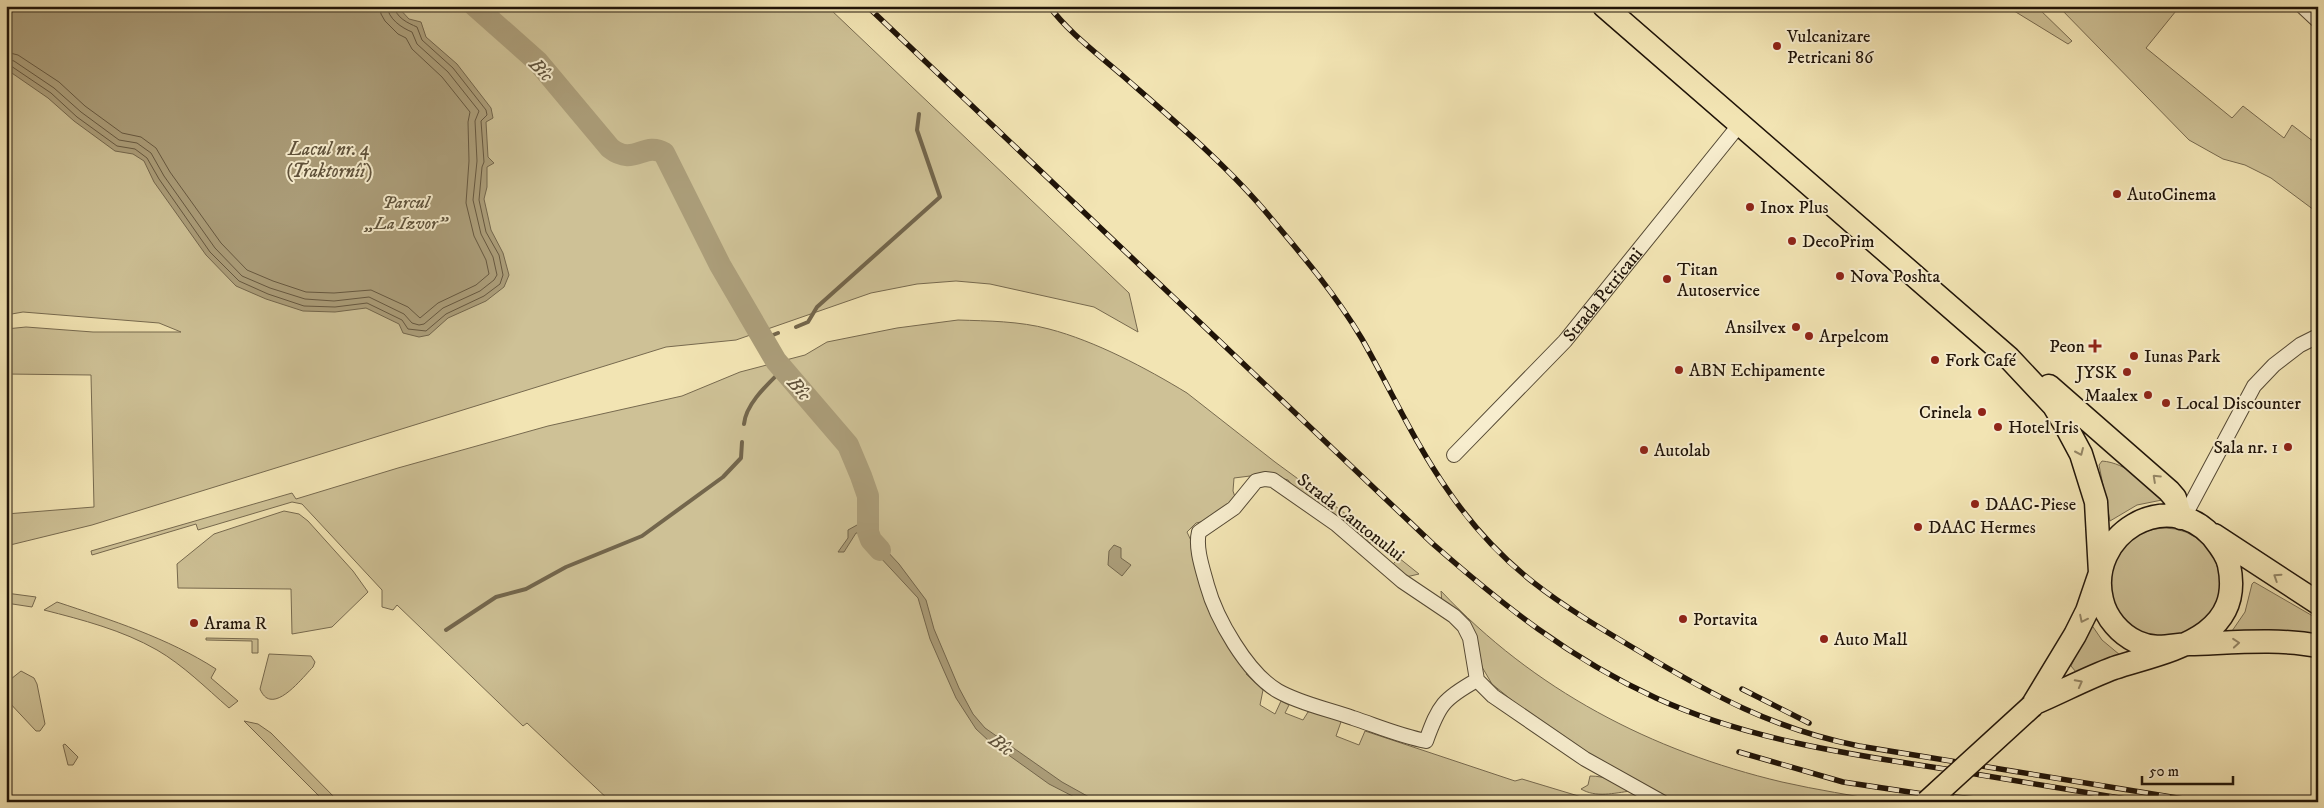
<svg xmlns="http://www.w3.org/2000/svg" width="2324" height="808" font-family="'IM FELL DW Pica',serif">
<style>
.green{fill:#cec196;stroke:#776a4f}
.water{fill:#ab9d79;stroke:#73664c}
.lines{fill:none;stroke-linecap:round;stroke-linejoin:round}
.shore{stroke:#665840;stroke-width:1}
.stream{stroke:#73664c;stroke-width:4}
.river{stroke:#ab9d79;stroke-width:22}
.minor-casing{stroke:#544833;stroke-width:16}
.primary-casing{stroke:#201408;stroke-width:25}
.minor{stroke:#f7edce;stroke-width:14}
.primary{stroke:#f2e4b3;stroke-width:22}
.rail-casing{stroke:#201408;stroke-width:5.5}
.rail{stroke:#f7edce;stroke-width:4;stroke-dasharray:11;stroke-linecap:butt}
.primary-bridge-casing{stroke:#201408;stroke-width:25;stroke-linecap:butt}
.primary-bridge{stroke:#f2e4b3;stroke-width:22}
.oneway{stroke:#948666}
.poi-dot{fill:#8f2418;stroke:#f7edce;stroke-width:2}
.labels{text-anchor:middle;stroke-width:4;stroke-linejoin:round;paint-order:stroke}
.poi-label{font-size:18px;fill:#201408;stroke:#f7edce;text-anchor:start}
.park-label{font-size:18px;font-style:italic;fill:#5d513a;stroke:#f7edce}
.street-label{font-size:18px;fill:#201408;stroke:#f7edce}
.water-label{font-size:19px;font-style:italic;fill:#5f523b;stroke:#f7edce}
</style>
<rect width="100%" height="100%" fill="#f2e4b3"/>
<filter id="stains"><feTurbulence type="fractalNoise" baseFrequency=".004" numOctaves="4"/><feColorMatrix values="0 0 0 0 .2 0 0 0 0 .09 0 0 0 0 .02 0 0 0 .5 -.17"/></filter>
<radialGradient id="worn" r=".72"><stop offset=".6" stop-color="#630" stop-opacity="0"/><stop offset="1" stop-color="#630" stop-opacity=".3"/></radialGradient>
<!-- green -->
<path class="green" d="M 6,6 L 832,6 L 830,9 L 1129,293 L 1138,332 L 1094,307 L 990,284 L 956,281 L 917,284 L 871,293 L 736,340 L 666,347 L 92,525 L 6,546 L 6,514 L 94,507 L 91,375 L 6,374 L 6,329 L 26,327 L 93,332 L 181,332 L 159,323 L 23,312 L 6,315 Z
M 2006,6 L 2036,6 L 2072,41 L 2068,44 Z
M 2058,6 L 2180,6 L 2146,48 L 2232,118 L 2243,106 L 2284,138 L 2292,125 L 2318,145 L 2318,213 L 2271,178 L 2245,165 L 2223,159 L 2189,140 Z
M 958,320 C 988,321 1019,321 1049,329 C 1095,341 1146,368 1187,393 L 1275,462 L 1376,536 L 1370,543 L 1328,509 L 1316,505 L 1299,494 L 1288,480 L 1266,474 L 1234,478 L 1233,491 L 1235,497 C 1227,510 1210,521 1196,523 L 1187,532 C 1197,550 1196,573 1203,593 L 1249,670 L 1246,674 L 1263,690 L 1260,705 L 1275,714 L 1281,701 L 1289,705 L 1285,713 L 1303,720 L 1308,712 L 1313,711 L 1342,719 L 1336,736 L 1359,745 L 1365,731 L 1515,781 L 1522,779 L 1585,798 L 1640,797 L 1650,802 L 611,802 L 527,723 L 523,726 L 397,605 L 393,610 L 382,607 L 382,590 L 302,504 L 292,502 L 198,530 L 196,524 L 92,555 L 91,551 L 292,493 L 296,499 L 398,468 L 548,426 L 682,396 L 740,372 L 805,355 L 827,342 L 897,328 Z
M 2102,461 C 2127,463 2146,483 2162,500 L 2137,505 L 2110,521 L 2099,465 Z
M 284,511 L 299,514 L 308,521 L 353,571 L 368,592 L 332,627 L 292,634 L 291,589 L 178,588 L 177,564 L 214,534 Z
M2110 583a55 55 0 1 1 110 0a55 55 0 1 1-110 0Z
M 1399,558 L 1419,574 L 1406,577 L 1391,566 Z
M 2254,582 L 2318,619 L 2318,635 L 2232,631 L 2245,612 L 2252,584 Z
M 1441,591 C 1534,690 1651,751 1782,782 C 1817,790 1852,795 1887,802 L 1674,802 L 1622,775 L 1581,750 L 1530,715 L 1492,684 L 1482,667 L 1475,635 L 1442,604 Z
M 6,593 L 36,597 L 32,607 L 6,603 Z
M 57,602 C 111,620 168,638 216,669 L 211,678 L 238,701 L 229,708 C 206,688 183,665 157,650 C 122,630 83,620 44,610 Z
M 2091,624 L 2102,640 L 2120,655 L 2076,672 L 2071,666 Z
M 206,638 L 258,639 L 258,653 L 252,653 L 252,641 L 206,640 Z
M 269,654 L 311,656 L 315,662 L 313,667 C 302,678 272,718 260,689 Z
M 21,671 L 34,678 L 37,684 L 45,724 L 40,731 L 36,731 L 6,699 L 6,683 Z
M 244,721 L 258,724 L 271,733 L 339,802 L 325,802 Z
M 65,744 L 78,757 L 73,765 L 68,765 L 63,745 Z
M 1590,776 C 1606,776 1617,782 1631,791 C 1614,793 1596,798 1581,789 L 1588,785 Z"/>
<!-- water -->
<path class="water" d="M 6,6 L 397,6 L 409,19 L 421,22 L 426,37 L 457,64 L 491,108 L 493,118 L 486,122 L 488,157 L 494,163 L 487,167 L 487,187 L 484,199 L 491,230 L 503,253 L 509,275 L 504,287 L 486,301 L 448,318 L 429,335 L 419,337 L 403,333 L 399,324 L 366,308 L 335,312 L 303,311 L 266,299 L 236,286 L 206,255 L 154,182 L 144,161 L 133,154 L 115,151 L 74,121 L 48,98 L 6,69 Z
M 857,525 L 867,525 L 872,535 L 899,564 L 926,600 L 934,629 L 959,688 L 973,714 L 985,728 L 1062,782 L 1098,802 L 1084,802 L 1049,784 L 989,741 L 976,729 L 956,698 L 944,671 L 930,639 L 918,598 L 865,541 L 862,533 L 856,533 L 844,552 L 838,552 L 848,538 L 848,530 Z
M 1114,545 L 1121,548 L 1121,558 L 1131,565 L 1122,576 L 1108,565 L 1109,551 Z"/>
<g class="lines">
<!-- shore -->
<path class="shore" d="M 6,52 L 18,55 L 59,82 L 85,106 L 122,133 L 141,137 L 156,148 L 170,172 L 221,243 L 247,270 L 273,281 L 306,292 L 334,293 L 371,290 L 408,307 L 420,318 L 438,303 L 476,285 L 489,274 L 486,260 L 474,236 L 466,203 L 469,161 L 468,122 L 470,112 L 442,77 L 412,49 L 406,38 L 398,34 L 385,21 L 381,14 L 380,6
M 6,59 L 14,61 L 54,88 L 81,112 L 119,140 L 137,143 L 151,153 L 164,176 L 215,248 L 242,276 L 270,288 L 305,299 L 334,301 L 369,297 L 404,314 L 412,323 L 419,325 L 424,324 L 443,308 L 480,291 L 494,280 L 497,275 L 493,257 L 481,234 L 473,200 L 477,161 L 475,121 L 479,111 L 448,72 L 417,44 L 412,32 C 402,28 388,19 387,6
M 6,65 L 11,66 L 51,93 L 77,117 L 117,146 L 135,149 L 147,158 L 159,179 L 210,252 L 239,281 L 268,294 L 304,306 L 335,307 L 367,303 L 402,320 L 408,329 L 426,331 L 446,314 L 484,296 L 500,284 L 503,275 L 499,255 L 486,232 L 479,200 L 482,167 L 484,162 L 481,121 L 487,115 L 486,110 L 453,68 L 422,40 L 417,27 C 408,23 396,18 394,6"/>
<!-- stream -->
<path class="stream" d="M 796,327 L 808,322 L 817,307 L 940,197 L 917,130 L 919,114
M 763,339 L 778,333
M 744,424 C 746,403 769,383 783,369
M 446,630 L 496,597 L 526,589 L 566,567 L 642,536 L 723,477 L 741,458 L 742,442"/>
<!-- river -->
<path class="river" d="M 475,6 L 538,62 L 610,148 C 634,167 644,141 664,153 L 720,265 L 776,361 L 848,445 L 861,476 L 868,496 L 868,532 L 871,540 L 880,550"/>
<!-- minor casing -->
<g class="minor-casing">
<g id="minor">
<path d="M 2302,6 L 2318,21"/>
<path id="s1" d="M 1454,455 L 1565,341 L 1740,124"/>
<path d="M 2183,519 L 2254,386 L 2274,365 L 2300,345 L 2318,336"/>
<path d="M 1477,680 C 1443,699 1439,705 1426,741 C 1400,736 1377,726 1353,718 C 1328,709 1301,704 1278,691 C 1247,673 1216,618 1207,585 C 1203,570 1195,548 1199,532 L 1234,508 L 1256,481 L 1265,479 L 1273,480 L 1336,524 L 1402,581 L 1454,616 L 1464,626 L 1470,638 L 1477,680 L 1493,696 L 1585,759 L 1662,802"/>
</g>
</g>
<!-- primary casing -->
<g class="primary-casing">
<path id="primary" d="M 1604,6 L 2009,358 L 2054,406 L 2066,426 L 2081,454 L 2096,502 L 2100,573 L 2087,611 L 2075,635 L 2032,706
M 2049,386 L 2169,491 L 2175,498 L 2181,518
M 2214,535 L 2318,603
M 2035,703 C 2061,692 2087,678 2114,668 C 2165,651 2245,640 2229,565 C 2227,554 2219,545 2212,536 C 2166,486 2086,535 2102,600 C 2106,618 2120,634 2137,642 C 2157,651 2170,645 2189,644 C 2229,643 2279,638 2318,646"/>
</g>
<!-- minor -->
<use href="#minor" class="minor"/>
<!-- primary -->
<use href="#primary" class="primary"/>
<!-- rail casing -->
<g class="rail-casing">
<path id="rail" d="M 867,6 L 1433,544 C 1504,606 1569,658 1656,698 C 1746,739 1847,754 1945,769 C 2011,780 2077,791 2144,802
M 1049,6 C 1069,33 1098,54 1123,76 C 1172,119 1229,167 1270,217 C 1303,256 1336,295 1362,339 C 1391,390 1415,444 1449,492 C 1503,570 1558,603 1637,650 C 1712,695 1773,729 1859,746 L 2202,802
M 1742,689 L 1809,723
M 1739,752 L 1843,782 L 1923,794 L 2007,802"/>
</g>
<!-- rail -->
<use href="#rail" class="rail"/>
<!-- primary-bridge casing -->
<g class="primary-bridge-casing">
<path id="primary-bridge" d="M 1927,802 L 2032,706"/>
</g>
<!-- primary-bridge -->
<use href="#primary-bridge" class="primary-bridge"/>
</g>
<!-- one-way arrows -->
<defs><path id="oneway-chevron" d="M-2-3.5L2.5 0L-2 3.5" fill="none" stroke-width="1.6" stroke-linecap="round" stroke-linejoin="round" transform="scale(1.25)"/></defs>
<g class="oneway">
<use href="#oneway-chevron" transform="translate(2080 452) rotate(66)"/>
<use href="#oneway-chevron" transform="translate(2156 478) rotate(-137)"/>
<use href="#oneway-chevron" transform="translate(2277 577) rotate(-147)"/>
<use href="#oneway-chevron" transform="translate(2083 619) rotate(116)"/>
<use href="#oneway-chevron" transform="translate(2236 643) rotate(-5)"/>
<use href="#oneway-chevron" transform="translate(2079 683) rotate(-28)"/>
</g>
<!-- markers -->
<g class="poi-dot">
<circle cx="1777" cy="46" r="5"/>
<circle cx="2117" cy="194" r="5"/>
<circle cx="1750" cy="207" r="5"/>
<circle cx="1792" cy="241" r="5"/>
<circle cx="1840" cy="276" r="5"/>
<circle cx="1667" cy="279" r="5"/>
<circle cx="1796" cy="327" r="5"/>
<circle cx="1809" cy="336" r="5"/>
<path d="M2092.5 338.5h5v5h5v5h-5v5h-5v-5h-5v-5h5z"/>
<circle cx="2134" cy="356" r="5"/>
<circle cx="1935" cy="360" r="5"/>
<circle cx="1679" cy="370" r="5"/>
<circle cx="2127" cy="372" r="5"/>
<circle cx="2148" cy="395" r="5"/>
<circle cx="2166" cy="403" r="5"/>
<circle cx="1982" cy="412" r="5"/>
<circle cx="1998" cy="427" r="5"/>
<circle cx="2288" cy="447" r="5"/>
<circle cx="1644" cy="450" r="5"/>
<circle cx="1975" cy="504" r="5"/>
<circle cx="1918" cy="527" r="5"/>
<circle cx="1683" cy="619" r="5"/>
<circle cx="194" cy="623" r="5"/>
<circle cx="1824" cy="639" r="5"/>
</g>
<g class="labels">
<!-- poi labels -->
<g class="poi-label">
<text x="1787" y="42">Vulcanizare<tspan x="1787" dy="21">Petricani 86</tspan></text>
<text x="2127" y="200">AutoCinema</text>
<text x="1760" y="213">Inox Plus</text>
<text x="1802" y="247">DecoPrim</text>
<text x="1677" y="275">Titan<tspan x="1677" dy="21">Autoservice</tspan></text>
<text x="1850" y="282">Nova Poshta</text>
<text x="1786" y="333" text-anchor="end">Ansilvex</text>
<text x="1819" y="342">Arpelcom</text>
<text x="2085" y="352" text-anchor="end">Peon</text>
<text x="2144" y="362">Iunas Park</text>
<text x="1945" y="366">Fork Café</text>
<text x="1689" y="376">ABN Echipamente</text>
<text x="2117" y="378" text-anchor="end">JYSK</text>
<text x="2138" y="401" text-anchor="end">Maalex</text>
<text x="2176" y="409">Local Discounter</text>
<text x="1972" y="418" text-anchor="end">Crinela</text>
<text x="2008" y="433">Hotel Iris</text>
<text x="2278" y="453" text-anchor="end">Sala nr. 1</text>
<text x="1654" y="456">Autolab</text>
<text x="1985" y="510">DAAC-Piese</text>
<text x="1928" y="533">DAAC Hermes</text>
<text x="1693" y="625">Portavita</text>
<text x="204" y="629">Arama R</text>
<text x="1834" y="645">Auto Mall</text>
</g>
<!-- park labels -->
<g class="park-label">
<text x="406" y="208">Parcul<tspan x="406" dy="21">„La Izvor”</tspan></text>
</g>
<!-- street labels -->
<g class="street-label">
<text dy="6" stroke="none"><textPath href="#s1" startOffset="219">Strada Petricani</textPath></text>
<text transform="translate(1351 517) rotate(38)" y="6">Strada Cantonului</text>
</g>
<!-- water labels -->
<g class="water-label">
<text transform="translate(542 69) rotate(47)" y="7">Bîc</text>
<text x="329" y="155">Lacul nr. 4<tspan x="329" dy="22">(Traktornîi)</tspan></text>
<text transform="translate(800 388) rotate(50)" y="7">Bîc</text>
<text transform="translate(1002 744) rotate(37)" y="7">Bîc</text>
</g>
</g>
<!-- margin -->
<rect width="2324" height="808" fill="none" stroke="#f2e4b3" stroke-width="25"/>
<rect x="8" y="8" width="2309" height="793" fill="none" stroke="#201408" stroke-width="2.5"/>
<rect x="12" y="12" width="2299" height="783" fill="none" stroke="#201408"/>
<!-- scale -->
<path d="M2142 776v8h91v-8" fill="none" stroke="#201408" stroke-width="2.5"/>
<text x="2149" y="776" font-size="15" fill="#201408" stroke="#f7edce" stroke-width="4" paint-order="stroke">50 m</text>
<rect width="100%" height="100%" filter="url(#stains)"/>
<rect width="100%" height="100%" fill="url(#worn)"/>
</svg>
